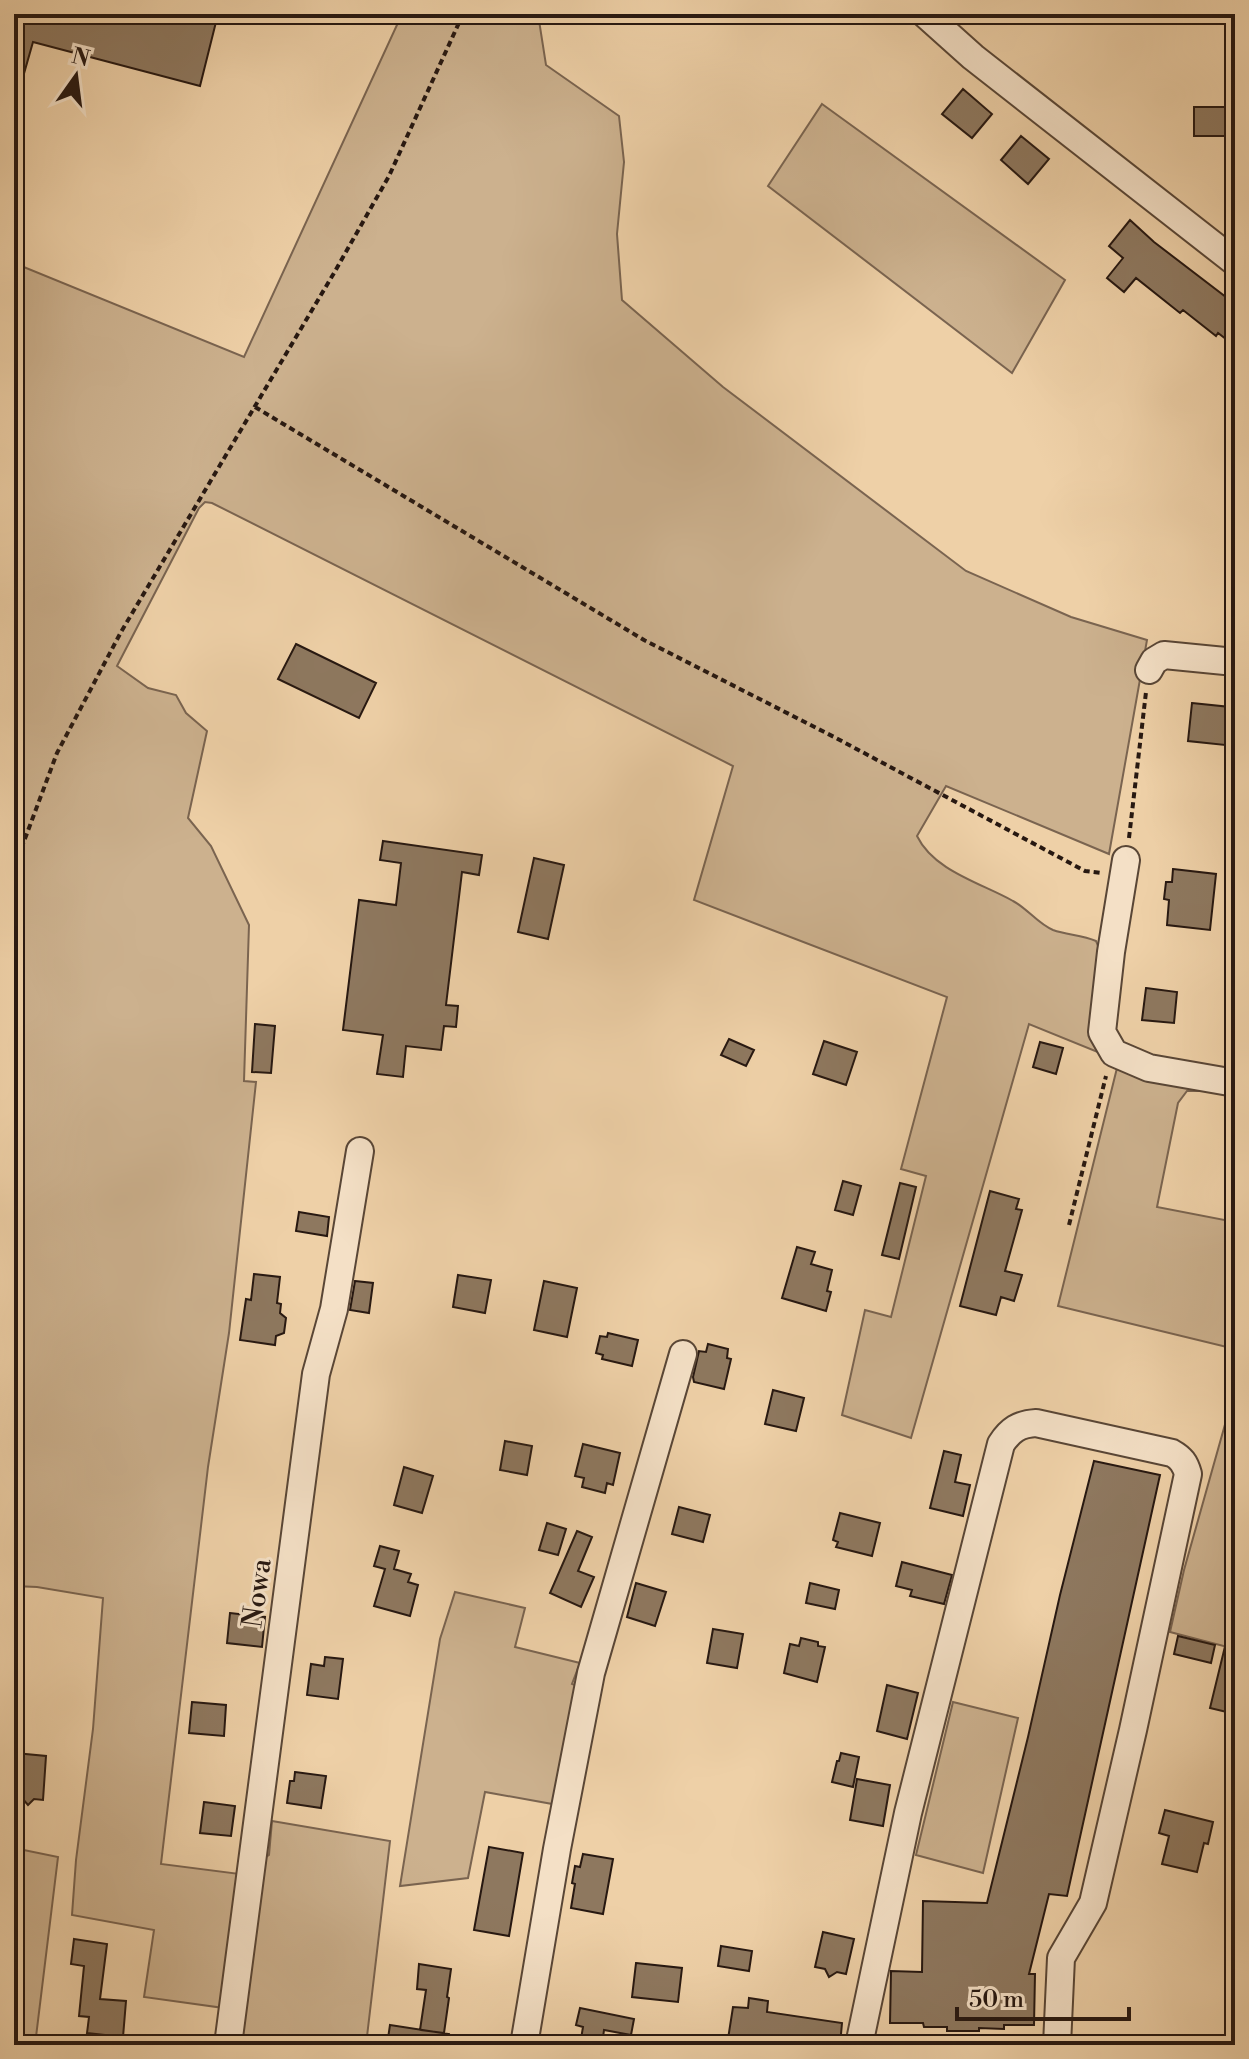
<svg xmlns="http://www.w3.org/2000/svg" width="1249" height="2059" font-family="'Libre Bodoni',serif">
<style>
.green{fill:#ccb18e;stroke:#7a6450;stroke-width:2}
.building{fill:#8e785f;stroke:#271811;stroke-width:2}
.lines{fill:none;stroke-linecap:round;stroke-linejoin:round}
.minor-casing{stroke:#594636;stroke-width:30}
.path{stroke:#271811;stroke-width:4;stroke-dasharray:6 4;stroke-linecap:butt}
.minor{stroke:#f4e0c6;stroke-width:26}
.labels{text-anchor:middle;stroke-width:6;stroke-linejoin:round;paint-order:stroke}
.street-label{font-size:28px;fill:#271811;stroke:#f4e0c6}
</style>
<rect width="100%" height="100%" fill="#eed0a7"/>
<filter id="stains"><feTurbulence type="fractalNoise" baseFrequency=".0025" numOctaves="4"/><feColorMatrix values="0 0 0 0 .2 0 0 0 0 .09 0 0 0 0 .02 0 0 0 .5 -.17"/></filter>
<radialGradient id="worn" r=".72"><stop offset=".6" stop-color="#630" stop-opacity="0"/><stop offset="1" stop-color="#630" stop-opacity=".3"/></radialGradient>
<!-- green -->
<path class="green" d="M 402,14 L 538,14 L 546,65 L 619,116 L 624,162 L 617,234 L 622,300 L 723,387 L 966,571 L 1071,617 L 1147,640 L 1109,854 L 946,786 L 917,836 C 934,871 981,883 1013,901 C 1027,908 1038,924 1053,930 C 1067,935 1082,935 1096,941 L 1100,951 L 1105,1055 L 1029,1024 L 911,1438 L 842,1415 L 865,1310 L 891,1317 L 926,1176 L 901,1169 L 947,997 L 694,900 L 733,766 L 212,503 L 205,502 L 199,508 L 117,666 L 148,688 L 176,695 L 186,713 L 207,731 L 188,818 L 211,846 L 249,925 L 244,1081 L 256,1082 L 229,1333 L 208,1467 L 161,1864 L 240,1874 L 224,2008 L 144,1997 L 154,1930 L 72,1915 L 76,1860 L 93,1729 L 103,1598 L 37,1587 L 14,1586 L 14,263 L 244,357 Z
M 822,104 L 1065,280 L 1012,373 L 768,186 Z
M 1117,1068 L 1210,1091 L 1187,1091 L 1178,1103 L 1157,1207 L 1235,1222 L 1235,1349 L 1058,1306 Z
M 1235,1389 L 1235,1649 L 1170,1632 L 1184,1570 Z
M 455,1592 L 525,1608 L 515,1647 L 580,1663 L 572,1684 L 583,1688 L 558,1805 L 485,1792 L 468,1878 L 400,1886 L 440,1639 Z
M 953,1702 L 1018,1718 L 983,1873 L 916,1855 Z
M 272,1821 L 390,1841 L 366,2045 L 311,2045 L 240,2037 L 260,1861 L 269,1855 Z
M 14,1848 L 58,1857 L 35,2045 L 14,2045 Z"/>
<!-- building -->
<path class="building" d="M 14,14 L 203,14 L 217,18 L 200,86 L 33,42 L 19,91 L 14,90 Z
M 963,89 L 992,114 L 972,138 L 942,114 Z
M 1194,107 L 1235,107 L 1235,136 L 1194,136 Z
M 1021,136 L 1049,159 L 1028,184 L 1001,160 Z
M 1130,220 L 1154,242 L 1235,304 L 1235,346 L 1218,333 L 1216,336 L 1183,310 L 1180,313 L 1136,278 L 1124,292 L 1107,278 L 1123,258 L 1109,246 Z
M 296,644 L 376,683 L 359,718 L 278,679 Z
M 1192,703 L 1230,707 L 1225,745 L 1188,741 Z
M 383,841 L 482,855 L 479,875 L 462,872 L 446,1005 L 458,1006 L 456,1027 L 444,1026 L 441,1050 L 406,1046 L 403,1077 L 377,1074 L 383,1035 L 343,1030 L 359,900 L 396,905 L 401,863 L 380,860 Z
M 534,858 L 564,865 L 548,939 L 518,932 Z
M 1173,869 L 1216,874 L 1210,930 L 1167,925 L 1169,900 L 1164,899 L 1166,882 L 1172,882 Z
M 1146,988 L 1177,992 L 1174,1023 L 1142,1020 Z
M 255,1024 L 275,1026 L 271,1073 L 252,1072 Z
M 729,1039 L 754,1050 L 746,1066 L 721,1055 Z
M 824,1041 L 857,1052 L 846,1085 L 813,1074 Z
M 1040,1042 L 1063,1048 L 1056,1074 L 1033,1067 Z
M 843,1181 L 861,1186 L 853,1215 L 835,1210 Z
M 900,1183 L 916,1187 L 899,1259 L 882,1255 Z
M 990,1191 L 1019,1199 L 1016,1209 L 1022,1210 L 1005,1271 L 1022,1275 L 1014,1301 L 1001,1297 L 996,1315 L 960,1306 Z
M 299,1212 L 329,1217 L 327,1236 L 296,1231 Z
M 797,1247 L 815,1252 L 811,1264 L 832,1270 L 827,1291 L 831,1292 L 826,1311 L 782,1298 Z
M 254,1274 L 280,1277 L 277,1303 L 281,1304 L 280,1313 L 286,1318 L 284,1333 L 276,1336 L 275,1345 L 240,1340 L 246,1299 L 251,1300 Z
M 458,1275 L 491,1280 L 485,1313 L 453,1307 Z
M 355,1281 L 373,1283 L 369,1313 L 350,1310 Z
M 544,1281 L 577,1288 L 567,1337 L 534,1330 Z
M 608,1333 L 638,1340 L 632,1366 L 602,1359 L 603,1355 L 596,1353 L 600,1336 L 607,1337 Z
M 708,1344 L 728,1349 L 727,1358 L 731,1359 L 724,1389 L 694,1382 L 693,1377 L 699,1351 L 706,1352 Z
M 773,1390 L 804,1398 L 796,1431 L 765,1424 Z
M 505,1441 L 532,1446 L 527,1475 L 500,1470 Z
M 583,1444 L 620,1453 L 613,1485 L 607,1483 L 605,1493 L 582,1487 L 584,1478 L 575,1476 Z
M 944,1451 L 961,1455 L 955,1482 L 970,1485 L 963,1516 L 930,1508 Z
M 1094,1461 L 1160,1475 L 1067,1896 L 1049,1894 L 1029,1974 L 1035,1974 L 1034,2025 L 1004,2025 L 1004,2029 L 979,2028 L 979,2031 L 947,2031 L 947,2027 L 924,2027 L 923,2023 L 890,2023 L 891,1971 L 922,1972 L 923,1901 L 987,1903 L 1028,1737 L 1060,1595 Z
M 404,1467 L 433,1476 L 422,1513 L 394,1505 Z
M 679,1507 L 710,1515 L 703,1542 L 672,1534 Z
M 840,1513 L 880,1523 L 872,1556 L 836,1547 L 838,1542 L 833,1540 Z
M 547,1523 L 566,1529 L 558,1555 L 539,1550 Z
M 577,1531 L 592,1537 L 578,1571 L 594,1577 L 581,1607 L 550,1593 Z
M 380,1546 L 399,1551 L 394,1569 L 411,1574 L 408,1582 L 418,1585 L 410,1616 L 374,1606 L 385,1569 L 374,1566 Z
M 902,1562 L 952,1575 L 944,1604 L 910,1596 L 912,1590 L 896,1586 Z
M 636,1583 L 666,1592 L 655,1626 L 627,1617 Z
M 810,1583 L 839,1590 L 835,1609 L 806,1603 Z
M 230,1613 L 265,1617 L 262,1647 L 227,1643 Z
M 713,1629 L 743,1634 L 737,1668 L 707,1663 Z
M 1228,1634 L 1235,1635 L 1235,1714 L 1210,1708 Z
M 1178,1636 L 1215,1645 L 1211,1663 L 1174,1654 Z
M 801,1638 L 818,1642 L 818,1646 L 825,1647 L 817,1682 L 784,1673 L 790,1644 L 799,1646 Z
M 325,1657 L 343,1659 L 338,1699 L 307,1695 L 311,1664 L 324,1666 Z
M 887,1685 L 918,1693 L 907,1739 L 877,1731 Z
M 192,1702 L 226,1705 L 224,1736 L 189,1733 Z
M 15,1753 L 46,1756 L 43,1800 L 34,1799 L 28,1805 L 22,1798 L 14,1798 Z
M 841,1753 L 859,1757 L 853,1787 L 832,1782 L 837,1761 L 839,1761 Z
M 295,1772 L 326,1776 L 321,1808 L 287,1803 L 290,1781 L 294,1781 Z
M 857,1779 L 890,1785 L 883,1826 L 850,1820 Z
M 204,1802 L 235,1806 L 231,1836 L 200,1833 Z
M 1165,1810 L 1213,1822 L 1208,1844 L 1204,1843 L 1197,1872 L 1162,1864 L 1169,1836 L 1159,1833 Z
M 489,1847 L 523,1853 L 509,1936 L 474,1930 Z
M 583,1854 L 613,1859 L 603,1914 L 571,1908 L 575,1884 L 572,1883 L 575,1866 L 580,1867 Z
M 823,1932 L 854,1939 L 846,1974 L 837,1972 L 829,1977 L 825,1969 L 815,1967 Z
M 74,1939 L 107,1944 L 100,1999 L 126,2001 L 123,2037 L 87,2033 L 89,2017 L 79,2016 L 84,1966 L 71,1964 Z
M 721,1946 L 752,1951 L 749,1971 L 718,1966 Z
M 636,1963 L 682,1968 L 678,2002 L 632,1997 Z
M 419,1964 L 451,1969 L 447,1997 L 449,1998 L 444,2033 L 420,2030 L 426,1990 L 417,1989 Z
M 749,1998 L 768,2001 L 767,2012 L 842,2023 L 840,2045 L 788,2045 L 728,2039 L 733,2007 L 748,2008 Z
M 580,2008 L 634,2019 L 631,2035 L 604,2030 L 602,2045 L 580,2045 L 583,2027 L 576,2025 Z
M 390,2025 L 449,2034 L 448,2045 L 387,2045 Z"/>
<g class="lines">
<!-- minor casing -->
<g class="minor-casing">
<path id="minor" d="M 925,14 L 973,57 L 1235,262
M 1149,670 L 1154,661 L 1164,655 L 1235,662
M 1126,860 L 1111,952 L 1102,1032 L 1114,1053 L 1149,1068 L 1235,1083
M 228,2045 L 316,1374 L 334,1309 L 360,1151
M 524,2045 L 557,1849 L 591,1673 L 683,1354
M 859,2045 L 908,1813 L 1001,1444 C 1010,1430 1019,1424 1036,1423 L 1172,1453 C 1181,1458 1185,1463 1188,1474 L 1133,1730 L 1093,1903 L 1061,1958 L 1057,2045"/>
</g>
<!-- path -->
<path class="path" d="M 255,407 L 644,640 L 836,738 L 1085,871 L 1101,873
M 1129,838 L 1146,692
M 14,898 L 23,844 L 57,753 L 121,632 L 334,273 L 389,176 L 463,14
M 1069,1225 L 1106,1076"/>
<!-- minor -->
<use href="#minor" class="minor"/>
</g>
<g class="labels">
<!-- street labels -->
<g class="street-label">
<text transform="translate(256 1593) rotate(-82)" y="10">Nowa</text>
</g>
</g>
<!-- margin -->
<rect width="1249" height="2059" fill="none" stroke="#eed0a7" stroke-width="48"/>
<rect x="16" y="16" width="1217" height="2027" fill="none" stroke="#271811" stroke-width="4"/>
<rect x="24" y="24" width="1201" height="2011" fill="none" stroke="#271811" stroke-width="2"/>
<!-- north arrow -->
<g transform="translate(76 76) rotate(14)" stroke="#f4e0c6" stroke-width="6" paint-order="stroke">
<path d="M0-6L14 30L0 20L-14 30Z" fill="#271811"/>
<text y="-12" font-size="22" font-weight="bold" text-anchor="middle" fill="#271811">N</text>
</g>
<!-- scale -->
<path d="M957 2007v12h172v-12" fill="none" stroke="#271811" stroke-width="4"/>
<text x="969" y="2007" font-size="24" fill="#271811" stroke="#f4e0c6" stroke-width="6" paint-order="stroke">50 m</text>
<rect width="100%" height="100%" filter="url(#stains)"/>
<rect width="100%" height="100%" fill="url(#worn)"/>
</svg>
